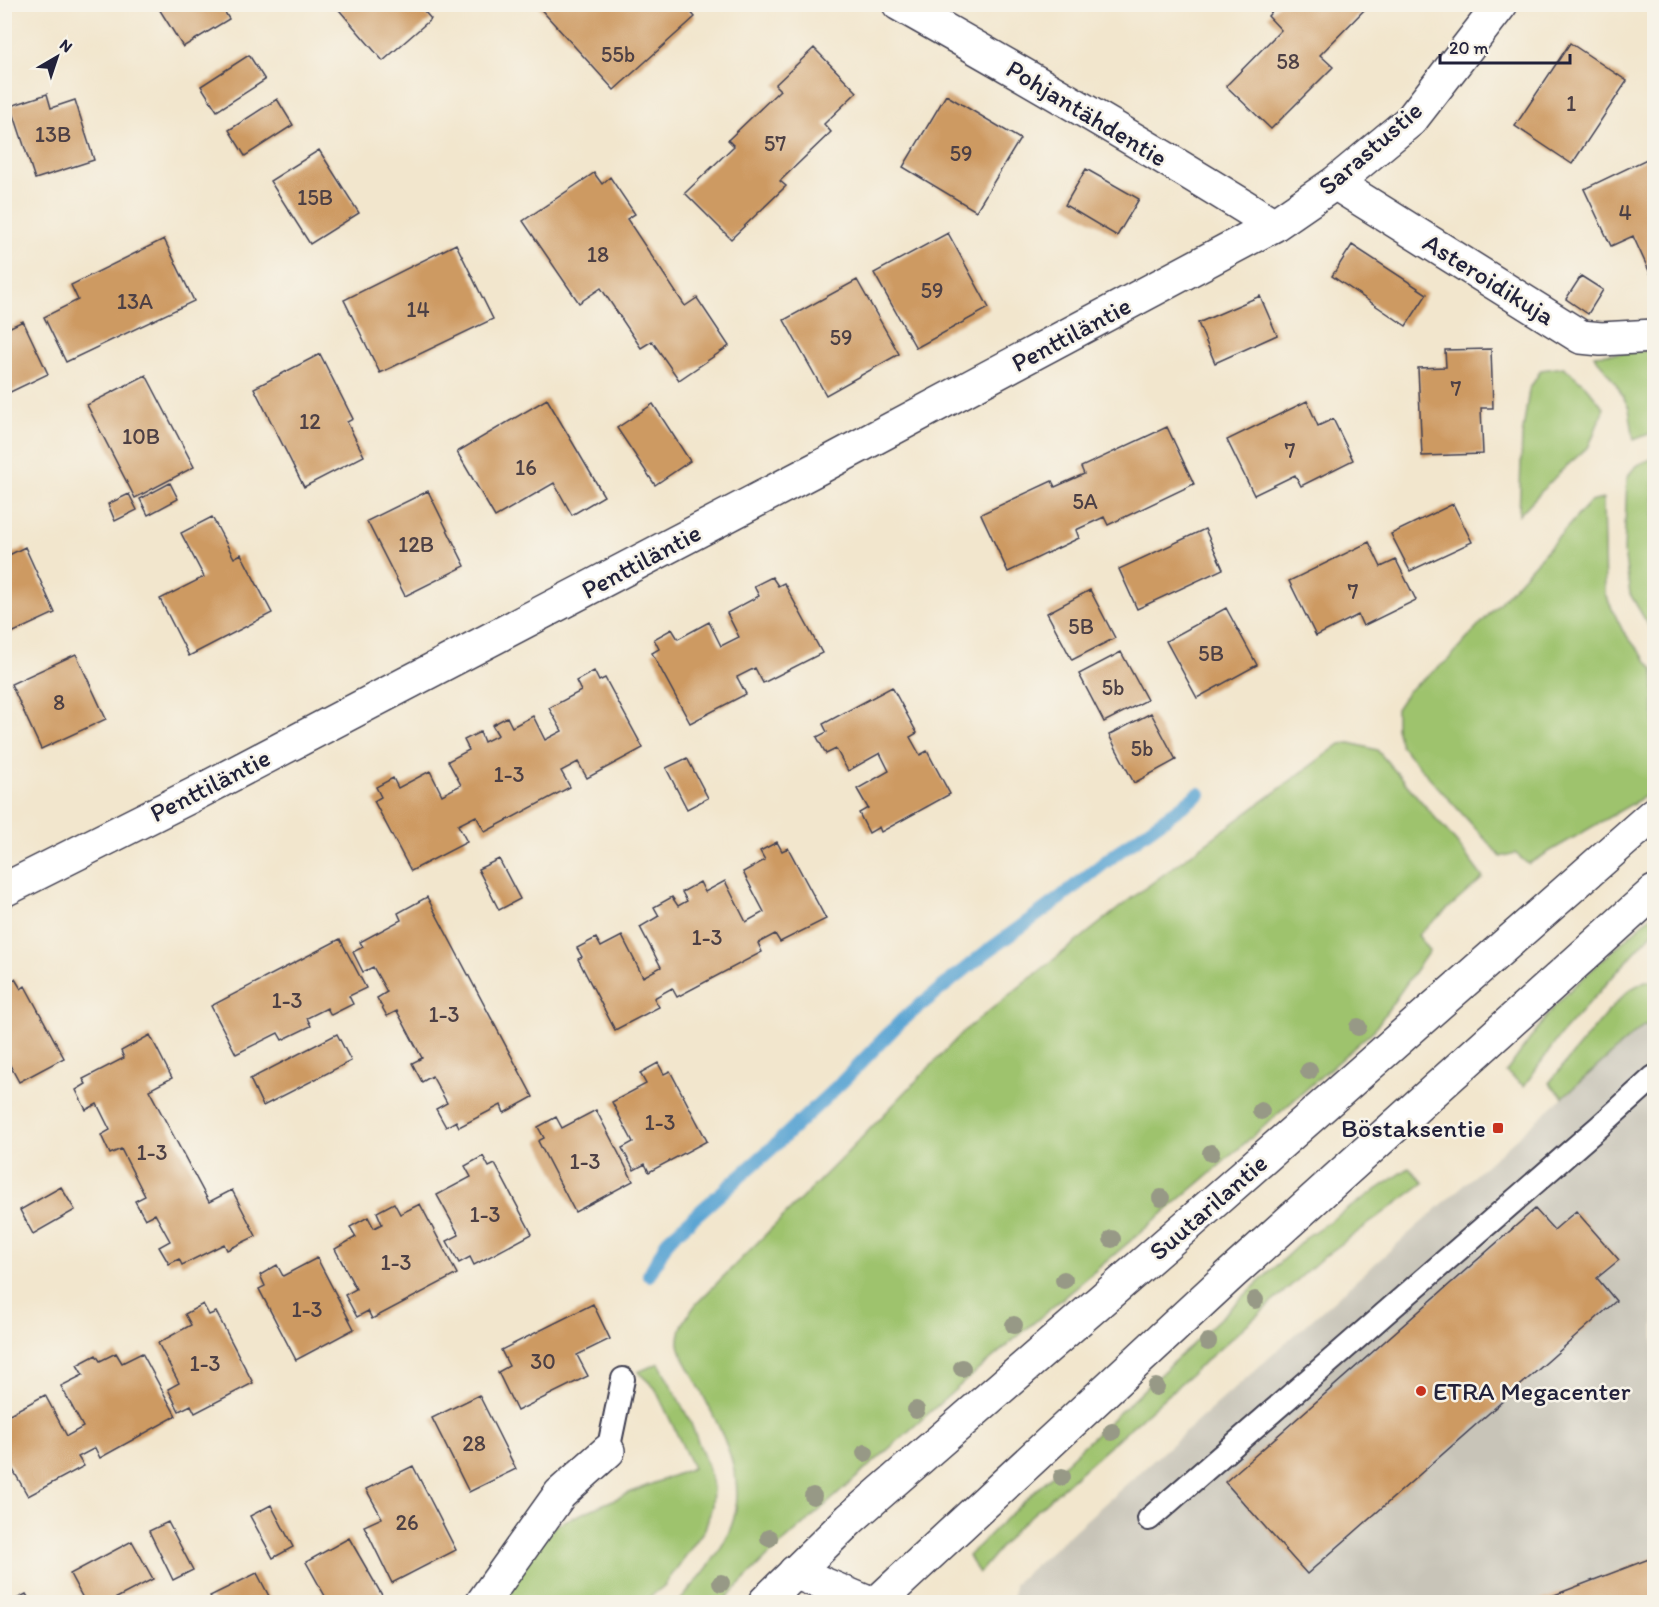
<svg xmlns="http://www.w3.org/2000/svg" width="1659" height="1607" font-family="Itim,sans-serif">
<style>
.industrial{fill:#c8c4b8}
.green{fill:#9ec36d;stroke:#607254;stroke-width:1.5}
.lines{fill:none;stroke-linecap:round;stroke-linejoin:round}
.stream{stroke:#5ca5d3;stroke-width:14}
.building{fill:#cd9a62}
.service-casing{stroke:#413f51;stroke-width:26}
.minor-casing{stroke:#413f51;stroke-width:36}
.tertiary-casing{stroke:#413f51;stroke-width:36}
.primary-casing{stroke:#413f51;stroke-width:36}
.service{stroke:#fff;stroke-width:22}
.minor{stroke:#fff;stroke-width:33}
.tertiary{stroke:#fff;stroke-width:33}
.primary{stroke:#fff;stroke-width:33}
.tree{fill:#979986}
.poi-dot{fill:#c8321e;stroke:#f7f3e8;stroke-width:2}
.labels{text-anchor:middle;stroke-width:5;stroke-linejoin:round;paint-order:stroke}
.number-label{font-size:22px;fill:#4d4045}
.street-label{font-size:26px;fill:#22223b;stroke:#f7f3e8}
.poi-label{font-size:26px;fill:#22223b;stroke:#f7f3e8;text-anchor:end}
</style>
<rect width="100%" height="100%" fill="#f7f3e8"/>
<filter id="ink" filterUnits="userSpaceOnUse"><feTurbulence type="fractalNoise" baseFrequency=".0167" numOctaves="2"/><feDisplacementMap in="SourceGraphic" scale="12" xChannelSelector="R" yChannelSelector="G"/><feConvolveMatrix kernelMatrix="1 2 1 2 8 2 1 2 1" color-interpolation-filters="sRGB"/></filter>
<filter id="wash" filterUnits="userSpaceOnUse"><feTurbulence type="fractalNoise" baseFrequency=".008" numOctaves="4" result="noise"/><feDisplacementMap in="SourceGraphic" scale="24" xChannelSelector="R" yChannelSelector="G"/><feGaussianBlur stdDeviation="1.35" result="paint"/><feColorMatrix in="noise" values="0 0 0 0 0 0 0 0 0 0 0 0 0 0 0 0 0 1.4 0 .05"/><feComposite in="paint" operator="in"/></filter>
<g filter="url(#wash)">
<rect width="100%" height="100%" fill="#f2e6cd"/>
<!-- industrial -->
<path class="industrial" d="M 1644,1025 L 1654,1027 L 1654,1602 L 1013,1602 L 1014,1584 Z"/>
<!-- green -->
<path class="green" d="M 1654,350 L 1654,432 L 1634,440 L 1629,408 L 1616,384 L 1594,355 Z
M 1564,367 L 1586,386 L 1604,408 L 1589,446 L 1560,472 L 1519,515 L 1522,437 L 1529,390 L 1541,370 Z
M 1654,458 L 1654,635 L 1630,594 L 1624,551 L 1627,479 C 1633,465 1641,463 1654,458 Z
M 1603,499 L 1605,594 L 1623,631 L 1654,670 L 1654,787 L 1644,797 L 1528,864 L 1515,853 L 1501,857 L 1401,746 L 1396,728 L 1396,709 L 1408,691 L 1448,660 L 1590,502 Z
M 1350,743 L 1377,750 L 1457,843 L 1483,878 L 1418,935 L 1429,951 L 1374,1030 L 1213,1171 L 964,1382 L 767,1557 L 722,1602 L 679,1602 C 698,1579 720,1556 731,1527 C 751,1475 716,1423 694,1377 C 689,1367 680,1354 679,1344 C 678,1327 688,1315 697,1303 L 845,1155 L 965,1030 L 1129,900 L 1340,744 Z
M 1654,913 L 1654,931 L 1562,1033 L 1524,1086 L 1506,1072 L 1552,1009 L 1572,988 Z
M 1645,981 L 1654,981 L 1654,1027 L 1644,1025 L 1563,1097 L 1549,1083 L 1605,1015 L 1629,990 Z
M 1409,1168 L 1424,1183 L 1321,1259 L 1016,1529 L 979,1573 L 968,1556 L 998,1526 L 1309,1235 Z
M 659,1363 L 690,1421 L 709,1470 L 713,1489 L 712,1506 L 705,1529 L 664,1586 L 643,1602 L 498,1602 L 553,1526 L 636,1490 L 693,1468 L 655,1388 L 638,1372 Z"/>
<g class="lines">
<!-- stream -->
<path class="stream" d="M 649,1275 L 668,1240 L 772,1148 L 842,1082 L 902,1020 L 985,953 L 1056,901 L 1118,852 L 1199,794"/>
</g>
<g id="blocks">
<!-- building -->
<path class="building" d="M 156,4 L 220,4 L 229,19 L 183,47 Z
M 334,4 L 418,4 L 431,19 L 383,61 Z
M 536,4 L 684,4 L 695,17 L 614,90 Z
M 1279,4 L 1370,4 L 1320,55 L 1333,67 L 1271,129 L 1226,86 L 1281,30 L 1268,16 Z
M 1570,43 L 1627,81 L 1572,164 L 1515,126 Z
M 814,48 L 857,92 L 824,124 L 831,132 L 780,181 L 786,186 L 731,239 L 685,193 L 734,146 L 728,140 L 780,90 L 775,85 Z
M 249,55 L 265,80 L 217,111 L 201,86 Z
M 47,94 L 51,108 L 75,100 L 94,160 L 35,179 L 11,106 Z
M 946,95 L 1020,139 L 976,211 L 903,167 Z
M 277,99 L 293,125 L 245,156 L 229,130 Z
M 319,150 L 359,213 L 310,244 L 270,181 Z
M 1653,156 L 1654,159 L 1654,271 L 1650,273 L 1633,236 L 1611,246 L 1584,189 Z
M 1086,169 L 1139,199 L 1117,236 L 1065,205 Z
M 594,173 L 602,184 L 610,177 L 635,214 L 627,219 L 685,306 L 697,298 L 729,346 L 679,380 L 652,341 L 641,348 L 601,288 L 579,303 L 523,221 Z
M 948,233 L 989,308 L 916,348 L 874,273 Z
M 164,239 L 194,301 L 66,362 L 44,317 L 78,300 L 71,285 Z
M 456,244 L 493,319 L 380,373 L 344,300 Z
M 1352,245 L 1427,294 L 1406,326 L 1332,276 Z
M 1581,276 L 1603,290 L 1588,314 L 1566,299 Z
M 857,280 L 899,354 L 826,395 L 784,320 Z
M 1260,296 L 1277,335 L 1215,363 L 1198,323 Z
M 23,321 L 48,374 L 4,395 L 4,330 Z
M 1491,349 L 1493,408 L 1481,408 L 1483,454 L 1422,456 L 1418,368 L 1446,367 L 1445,350 Z
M 320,354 L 353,419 L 347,422 L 364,456 L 304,487 L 254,388 Z
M 146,375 L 194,467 L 135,498 L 87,405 Z
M 547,399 L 604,496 L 572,515 L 554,483 L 495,517 L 457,452 Z
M 1307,401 L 1318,426 L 1333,419 L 1353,460 L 1301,486 L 1295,475 L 1254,495 L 1227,440 Z
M 653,404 L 690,461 L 655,485 L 617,428 Z
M 1167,427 L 1194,484 L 1108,525 L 1104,517 L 1076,530 L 1079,538 L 1008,572 L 981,514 L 1052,481 L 1055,487 L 1084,474 L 1081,467 Z
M 170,483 L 178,499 L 148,515 L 140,499 Z
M 428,491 L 465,566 L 405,596 L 367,521 Z
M 129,494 L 137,510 L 115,521 L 108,504 Z
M 1453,504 L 1472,542 L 1410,571 L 1391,534 Z
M 212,517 L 234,558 L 241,554 L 272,613 L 189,656 L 160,599 L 204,577 L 181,533 Z
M 1205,529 L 1223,569 L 1137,609 L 1119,569 Z
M 1369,542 L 1381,567 L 1396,560 L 1416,600 L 1363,626 L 1358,615 L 1316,636 L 1289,581 Z
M 25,547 L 55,613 L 5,636 L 5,557 Z
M 772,577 L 778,586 L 784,583 L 822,653 L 763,683 L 755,668 L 737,677 L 746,694 L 690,723 L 652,653 L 659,649 L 654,639 L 672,629 L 678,639 L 709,622 L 721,646 L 739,637 L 727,613 L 759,596 L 754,586 Z
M 1090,590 L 1115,638 L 1072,660 L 1047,613 Z
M 1226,608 L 1257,665 L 1197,698 L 1166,641 Z
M 1121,652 L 1147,700 L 1104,722 L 1079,674 Z
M 76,654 L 106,719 L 41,749 L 11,684 Z
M 594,671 L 599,681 L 605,678 L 643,748 L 587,778 L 578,762 L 561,771 L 570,787 L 485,832 L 476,816 L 458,825 L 467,842 L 411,871 L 374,801 L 381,797 L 376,787 L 393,778 L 398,788 L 430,771 L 442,795 L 461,785 L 448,761 L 469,750 L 464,740 L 480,732 L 484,742 L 498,735 L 492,725 L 507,717 L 512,727 L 533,716 L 545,740 L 562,731 L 549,708 L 581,691 L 576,681 Z
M 892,687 L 917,733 L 910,737 L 920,755 L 927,751 L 950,794 L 881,832 L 879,827 L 869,833 L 859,813 L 868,808 L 857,789 L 889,771 L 880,753 L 848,771 L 836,749 L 826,754 L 817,737 L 827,732 L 823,724 Z
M 1151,713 L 1176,760 L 1134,783 L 1109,735 Z
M 687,758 L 708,798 L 687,809 L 666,768 Z
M 777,842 L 782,851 L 788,848 L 826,919 L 780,942 L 775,934 L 758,943 L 762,952 L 677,997 L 672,988 L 654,998 L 659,1007 L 615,1030 L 578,959 L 582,957 L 577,948 L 596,938 L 601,947 L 622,936 L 643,977 L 661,967 L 640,927 L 659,916 L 654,907 L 672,897 L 678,906 L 687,901 L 682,892 L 700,882 L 705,892 L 725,881 L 746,922 L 764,912 L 743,872 L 765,860 L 760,851 Z
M 499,859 L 520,899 L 499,910 L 478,869 Z
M 427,897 L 533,1097 L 504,1113 L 501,1105 L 459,1127 L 456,1121 L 446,1127 L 436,1109 L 447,1103 L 432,1076 L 422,1082 L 412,1063 L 422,1058 L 397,1011 L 387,1016 L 377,998 L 387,992 L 373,967 L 363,972 L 353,952 L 363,947 L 360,942 L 401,920 L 398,913 Z
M 340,939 L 366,988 L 349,996 L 353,1004 L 331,1015 L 327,1008 L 307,1018 L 311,1026 L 282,1040 L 278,1033 L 236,1054 L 211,1006 Z
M 15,979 L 21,989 L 25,986 L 64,1058 L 19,1082 L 4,1054 L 4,985 Z
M 337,1034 L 351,1061 L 263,1106 L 250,1079 Z
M 150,1035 L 172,1078 L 149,1090 L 209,1202 L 232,1190 L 256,1236 L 227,1250 L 224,1244 L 182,1265 L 179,1259 L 169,1264 L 159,1247 L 170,1241 L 155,1214 L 145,1219 L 135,1201 L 145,1196 L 121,1149 L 110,1154 L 101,1135 L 110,1130 L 97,1104 L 86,1110 L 76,1090 L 86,1084 L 83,1079 L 124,1058 L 121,1051 Z
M 658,1063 L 664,1074 L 670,1071 L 707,1141 L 649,1172 L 645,1164 L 634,1170 L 622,1148 L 633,1142 L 612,1102 L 646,1084 L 640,1073 Z
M 596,1110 L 633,1181 L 575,1212 L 538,1141 L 544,1138 L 538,1127 L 556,1117 L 562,1128 Z
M 483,1156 L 489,1167 L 495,1164 L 532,1234 L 474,1265 L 470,1257 L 459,1263 L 447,1241 L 459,1235 L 437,1195 L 471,1177 L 465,1166 Z
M 61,1187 L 75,1210 L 33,1234 L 20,1210 Z
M 394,1203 L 400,1214 L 420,1204 L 457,1274 L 372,1319 L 368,1311 L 357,1317 L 345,1295 L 356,1289 L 335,1249 L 356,1237 L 350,1227 L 368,1217 L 374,1228 L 382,1224 L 377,1212 Z
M 1535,1209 L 1554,1230 L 1576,1211 L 1619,1260 L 1597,1278 L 1616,1301 L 1307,1574 L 1225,1482 Z
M 317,1258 L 354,1329 L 296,1360 L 259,1289 L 265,1286 L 260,1275 L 277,1265 L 283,1276 Z
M 203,1304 L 209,1315 L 216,1312 L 253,1383 L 195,1413 L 191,1405 L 179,1411 L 168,1389 L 179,1383 L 158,1343 L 191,1325 L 185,1314 Z
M 593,1304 L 610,1339 L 577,1355 L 588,1376 L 517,1411 L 498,1372 L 509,1366 L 501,1350 Z
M 116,1353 L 122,1363 L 142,1353 L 176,1416 L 100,1458 L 95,1448 L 78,1457 L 84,1466 L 28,1496 L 4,1454 L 4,1417 L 45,1395 L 67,1436 L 83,1427 L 61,1386 L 83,1375 L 77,1365 L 96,1355 L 100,1361 Z
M 479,1395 L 516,1469 L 469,1492 L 432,1418 Z
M 413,1466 L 456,1550 L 392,1583 L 364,1526 L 382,1518 L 366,1489 Z
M 271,1505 L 293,1547 L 273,1558 L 250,1516 Z
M 168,1522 L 193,1570 L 173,1580 L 149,1531 Z
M 349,1538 L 386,1602 L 315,1602 L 325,1596 L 306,1562 Z
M 132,1541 L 153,1579 L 109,1602 L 85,1602 L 70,1574 Z
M 1654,1557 L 1654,1602 L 1536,1602 Z
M 257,1573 L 272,1602 L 214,1602 L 210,1596 Z
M 26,1594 L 31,1602 L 11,1602 Z"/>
</g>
</g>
<g filter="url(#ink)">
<use href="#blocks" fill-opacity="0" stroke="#413f51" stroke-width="1.5"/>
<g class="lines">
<!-- service casing -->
<g class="service-casing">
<path id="service" d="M 608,1451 L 623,1379
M 1149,1519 L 1600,1126 L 1654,1077"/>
</g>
<!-- minor casing -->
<g class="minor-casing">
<path id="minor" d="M 899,4 C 1025,75 1151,148 1274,225
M 1335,183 L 1581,337 L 1601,339 L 1654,336
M 4,890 L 195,794 L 824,465 L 1274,225 L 1335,183 L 1411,120 L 1501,4
M 483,1602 L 560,1494 L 608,1451"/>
</g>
<!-- tertiary casing -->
<g class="tertiary-casing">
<path id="tertiary" d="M 795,1572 L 866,1602"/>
</g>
<!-- primary casing -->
<g class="primary-casing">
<path id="primary" d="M 765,1602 L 850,1519 L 1190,1223 L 1654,814
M 878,1602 L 1230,1275 L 1654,892"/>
</g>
<!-- service -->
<use href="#service" class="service"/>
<!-- minor -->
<use href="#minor" class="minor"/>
<!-- tertiary -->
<use href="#tertiary" class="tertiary"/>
<!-- primary -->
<use href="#primary" class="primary"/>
</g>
<!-- trees -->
<g class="tree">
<circle cx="1358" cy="1027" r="9"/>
<circle cx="1309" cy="1071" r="9"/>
<circle cx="1261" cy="1111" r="9"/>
<circle cx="1211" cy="1153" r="9"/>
<circle cx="1161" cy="1198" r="9"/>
<circle cx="1112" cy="1239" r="9"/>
<circle cx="1064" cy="1280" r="9"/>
<circle cx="1255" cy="1300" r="9"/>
<circle cx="1014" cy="1325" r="9"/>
<circle cx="1208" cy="1342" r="9"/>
<circle cx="962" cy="1368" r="9"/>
<circle cx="1156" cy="1387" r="9"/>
<circle cx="916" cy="1410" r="9"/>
<circle cx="1112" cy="1432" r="9"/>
<circle cx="865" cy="1453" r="9"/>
<circle cx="1062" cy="1477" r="9"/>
<circle cx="813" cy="1496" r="9"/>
<circle cx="769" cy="1538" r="9"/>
<circle cx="721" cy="1583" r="9"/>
</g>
</g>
<!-- markers -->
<g class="poi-dot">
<rect x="1492" y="1122" width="12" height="12" rx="3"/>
<circle cx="1421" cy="1391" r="6"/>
</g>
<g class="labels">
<!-- number labels -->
<g class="number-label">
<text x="618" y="62">55b</text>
<text x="1288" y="69">58</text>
<text x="1571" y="111">1</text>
<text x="53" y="142">13B</text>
<text x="775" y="151">57</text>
<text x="961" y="161">59</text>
<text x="315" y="205">15B</text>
<text x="1625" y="220">4</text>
<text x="598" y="262">18</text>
<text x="932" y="298">59</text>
<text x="135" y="309">13A</text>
<text x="418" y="317">14</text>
<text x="841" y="345">59</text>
<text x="1456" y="396">7</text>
<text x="310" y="429">12</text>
<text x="141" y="444">10B</text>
<text x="1290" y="458">7</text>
<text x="526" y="475">16</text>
<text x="1085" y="509">5A</text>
<text x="416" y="552">12B</text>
<text x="1353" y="599">7</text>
<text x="1081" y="634">5B</text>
<text x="1211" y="661">5B</text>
<text x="1113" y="695">5b</text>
<text x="59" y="710">8</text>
<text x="1142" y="756">5b</text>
<text x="509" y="782">1-3</text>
<text x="707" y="945">1-3</text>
<text x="287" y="1008">1-3</text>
<text x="444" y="1022">1-3</text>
<text x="660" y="1130">1-3</text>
<text x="152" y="1160">1-3</text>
<text x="585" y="1169">1-3</text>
<text x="485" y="1222">1-3</text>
<text x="396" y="1270">1-3</text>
<text x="307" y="1317">1-3</text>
<text x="543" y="1369">30</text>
<text x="205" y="1371">1-3</text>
<text x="474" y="1451">28</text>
<text x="407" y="1530">26</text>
</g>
<!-- street labels -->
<g class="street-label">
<text transform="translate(1087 113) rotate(31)" y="9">Pohjantähdentie</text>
<text transform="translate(1370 148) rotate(-41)" y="9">Sarastustie</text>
<text transform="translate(1489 279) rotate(32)" y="9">Asteroidikuja</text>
<text transform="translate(1071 334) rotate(-28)" y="9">Penttiläntie</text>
<text transform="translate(641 561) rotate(-28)" y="9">Penttiläntie</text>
<text transform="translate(210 785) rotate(-27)" y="9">Penttiläntie</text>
<text transform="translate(1208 1207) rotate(-41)" y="9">Suutarilantie</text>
</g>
<!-- poi labels -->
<g class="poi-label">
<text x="1486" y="1137">Böstaksentie</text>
<text x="1433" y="1400" text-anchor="start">ETRA Megacenter</text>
</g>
</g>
<!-- margin -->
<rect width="1659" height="1607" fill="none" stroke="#f7f3e8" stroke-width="24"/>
<!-- north arrow -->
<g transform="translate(57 57) rotate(39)" stroke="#f7f3e8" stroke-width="4.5" paint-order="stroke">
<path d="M0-4.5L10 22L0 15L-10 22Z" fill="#22223b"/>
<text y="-9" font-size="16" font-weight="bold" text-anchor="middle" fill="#22223b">N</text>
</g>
<!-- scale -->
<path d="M1440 54v9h130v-9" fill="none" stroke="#22223b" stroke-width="3"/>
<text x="1449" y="54" font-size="18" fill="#22223b" stroke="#f7f3e8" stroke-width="4.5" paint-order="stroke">20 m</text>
</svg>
